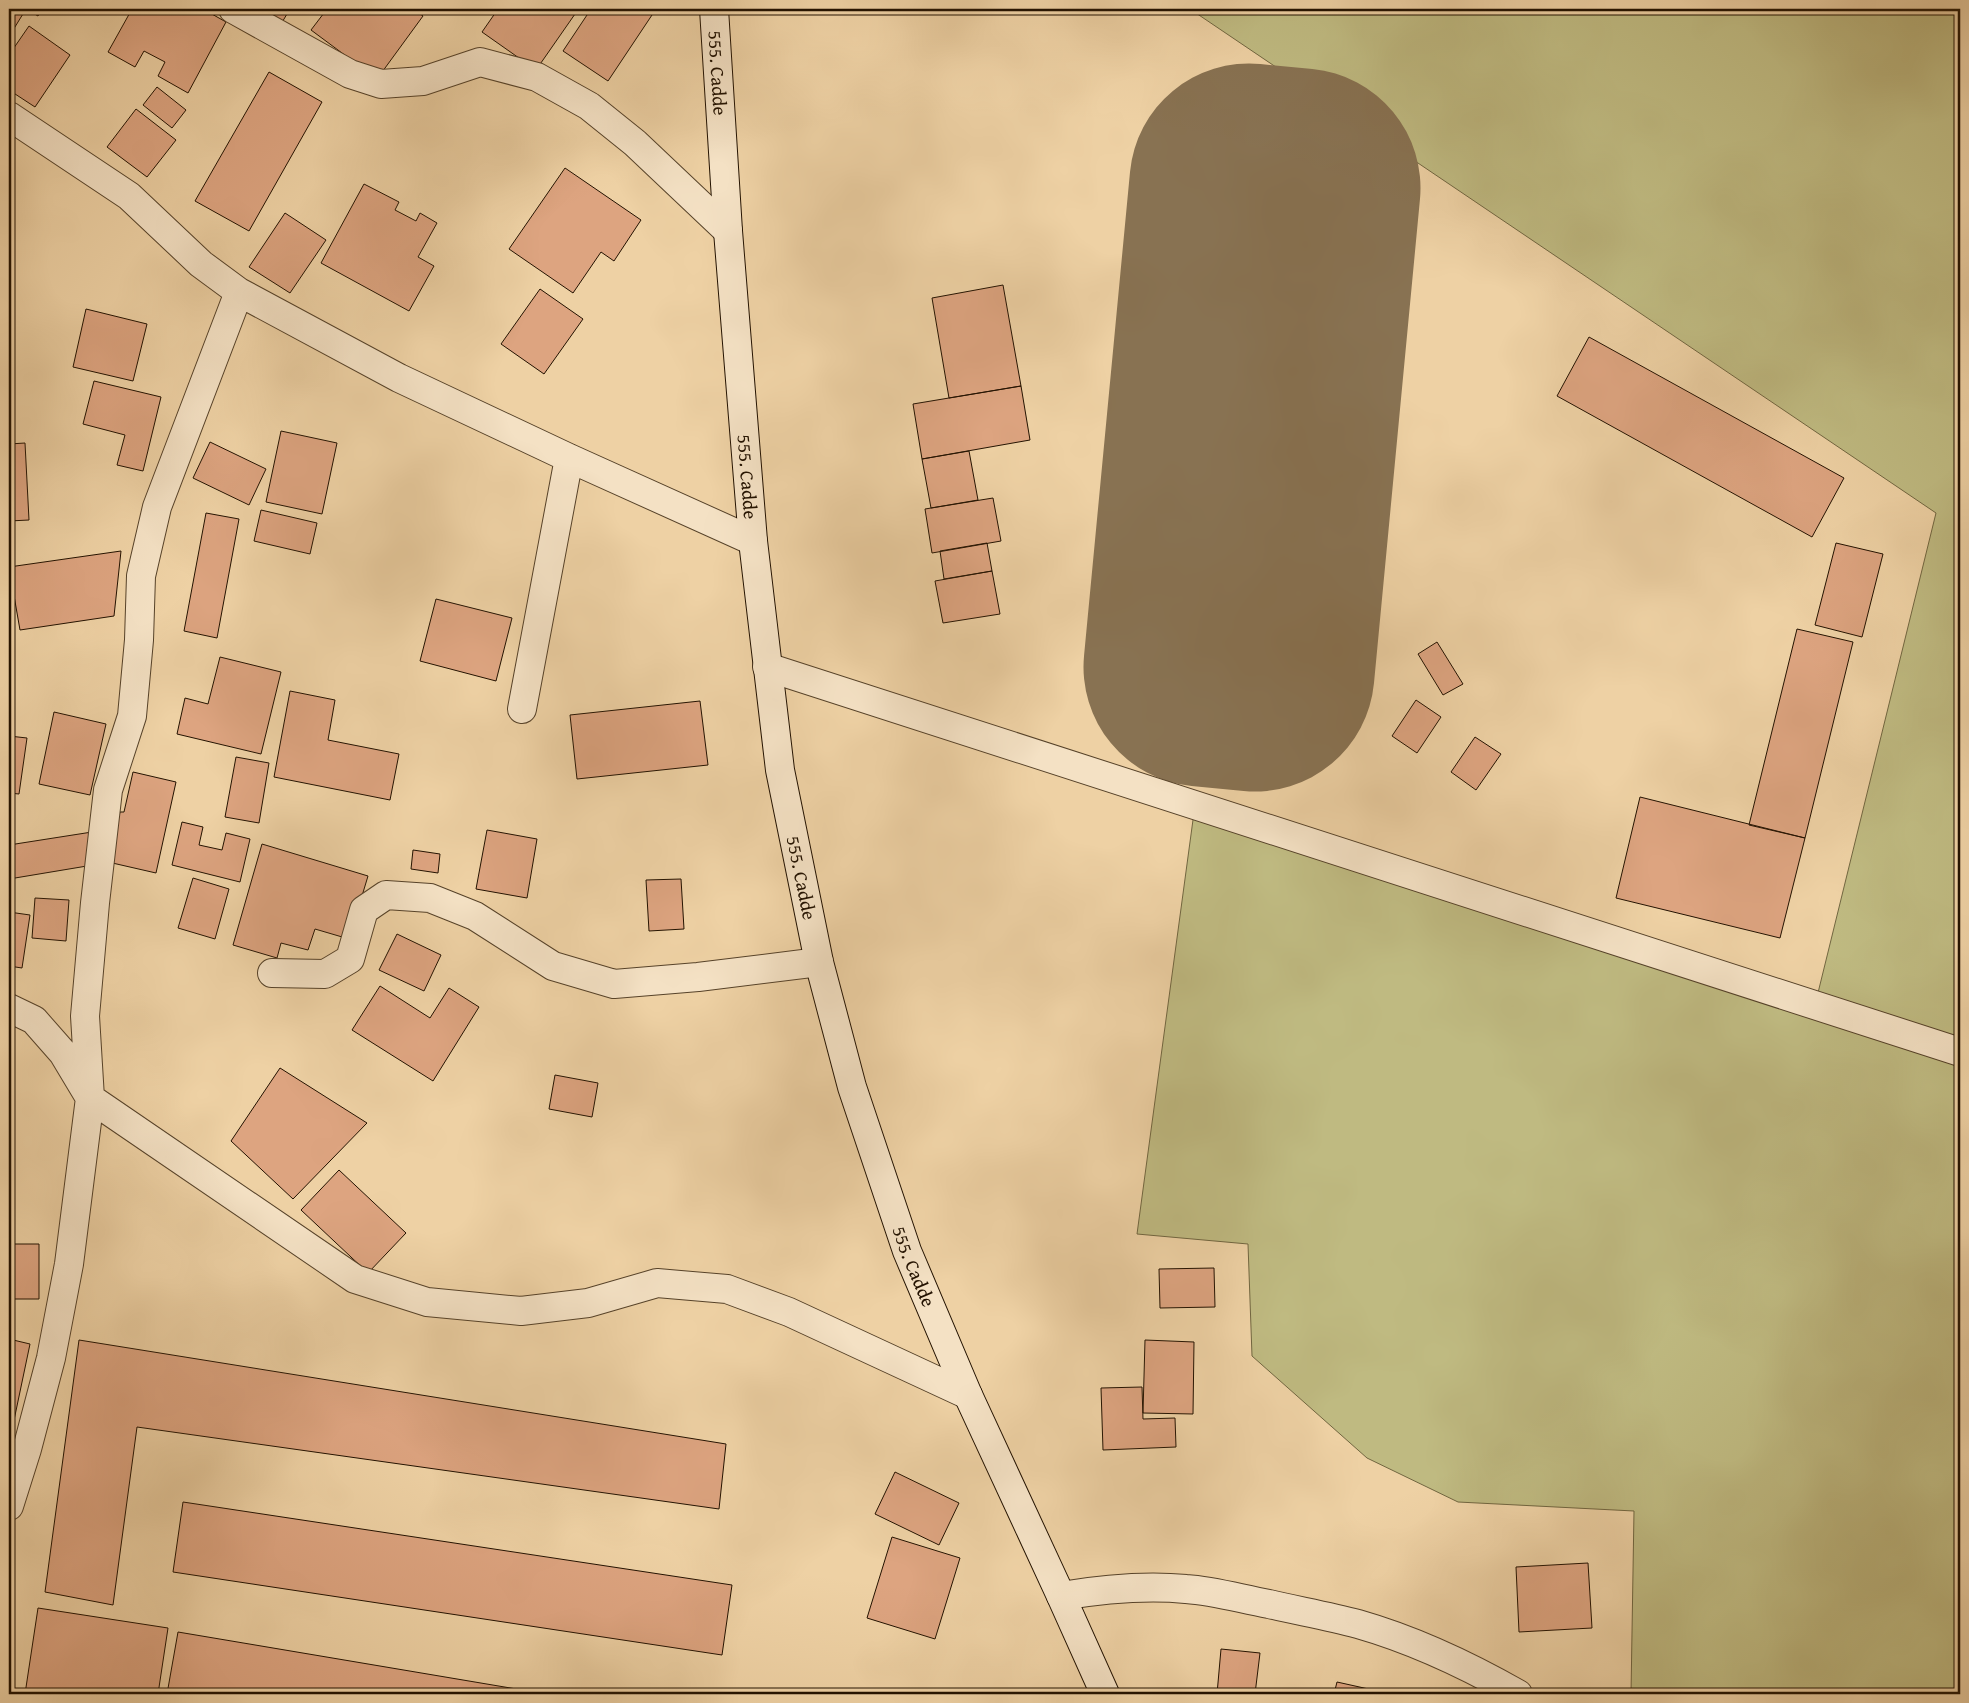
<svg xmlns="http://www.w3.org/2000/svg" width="1969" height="1703" font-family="'Gentium Book Plus',serif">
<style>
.green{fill:#bfba81;stroke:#716640}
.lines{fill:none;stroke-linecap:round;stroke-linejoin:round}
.runway{stroke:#887252;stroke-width:239}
.building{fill:#dda480;stroke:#231200}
.street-casing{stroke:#564229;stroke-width:30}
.secondary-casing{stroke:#231200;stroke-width:30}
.street{stroke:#f4e1c4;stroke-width:28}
.secondary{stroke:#f4e1c4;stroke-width:28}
.labels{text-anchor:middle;stroke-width:5;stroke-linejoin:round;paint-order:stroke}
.street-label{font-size:19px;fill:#231200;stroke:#f4e1c4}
</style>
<rect width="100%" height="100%" fill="#eed1a4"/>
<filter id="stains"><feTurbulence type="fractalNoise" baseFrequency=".004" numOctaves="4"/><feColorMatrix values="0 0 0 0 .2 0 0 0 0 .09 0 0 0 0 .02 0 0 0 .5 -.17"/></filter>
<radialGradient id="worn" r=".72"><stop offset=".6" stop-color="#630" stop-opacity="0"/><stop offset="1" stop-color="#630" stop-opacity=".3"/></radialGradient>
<!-- green -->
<path class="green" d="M 1190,9 L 1960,9 L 1960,1694 L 1631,1694 L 1634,1511 L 1458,1502 L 1367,1458 L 1252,1356 L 1248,1244 L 1137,1234 L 1195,805 L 1815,1005 L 1936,513 Z"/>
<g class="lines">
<!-- runway -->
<path class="runway" d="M 1249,183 L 1301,188 L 1255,672 L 1203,667 Z"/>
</g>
<!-- building -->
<path class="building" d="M 9,9 L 42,9 L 38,16 L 26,9 L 10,35 L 9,34 Z
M 132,9 L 203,9 L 226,22 L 188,93 L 158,76 L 165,62 L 144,51 L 135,67 L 108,52 Z
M 256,9 L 290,9 L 281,24 Z
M 327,9 L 413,9 L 423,16 L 377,79 L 311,30 Z
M 498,9 L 567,9 L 575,14 L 536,70 L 482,32 Z
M 591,9 L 656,9 L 608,81 L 563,51 Z
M 29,26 L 70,55 L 35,107 L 9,90 L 9,55 Z
M 269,72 L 322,102 L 249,231 L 195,201 Z
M 157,87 L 186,110 L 172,128 L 143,105 Z
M 136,109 L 176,140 L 147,177 L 107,147 Z
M 565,168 L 641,220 L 614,261 L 601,252 L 573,293 L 509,249 Z
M 364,184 L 399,202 L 395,210 L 416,221 L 420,213 L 437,223 L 418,257 L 434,266 L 409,311 L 321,263 Z
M 285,213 L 326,240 L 290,293 L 249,267 Z
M 1003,285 L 1021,386 L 949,398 L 932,298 Z
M 540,289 L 583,319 L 544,374 L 501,344 Z
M 86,309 L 147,324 L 133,381 L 73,367 Z
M 1589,337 L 1844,478 L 1812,537 L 1557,396 Z
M 94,381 L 161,397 L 143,471 L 117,465 L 125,435 L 83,424 Z
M 1021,386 L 1030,440 L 922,459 L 913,404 Z
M 281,431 L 337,443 L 322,514 L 266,502 Z
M 210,442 L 266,469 L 249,505 L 193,478 Z
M 25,443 L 29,520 L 9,521 L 9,444 Z
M 969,451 L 978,500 L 931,508 L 922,459 Z
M 993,498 L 1001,541 L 932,553 L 925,509 Z
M 261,510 L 317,523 L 310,554 L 254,541 Z
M 206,513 L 239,519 L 217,638 L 184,631 Z
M 987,543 L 992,571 L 944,579 L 940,551 Z
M 1836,543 L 1883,554 L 1862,637 L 1815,625 Z
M 121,551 L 114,616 L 20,630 L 9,567 Z
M 992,571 L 1000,614 L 943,623 L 935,581 Z
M 436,599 L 512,618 L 496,681 L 420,661 Z
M 1797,629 L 1853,642 L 1805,838 L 1749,825 Z
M 1437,642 L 1463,684 L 1443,695 L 1418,654 Z
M 220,657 L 281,672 L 261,754 L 177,734 L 185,698 L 208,704 Z
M 290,691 L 335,700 L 328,740 L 399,754 L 390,800 L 274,777 Z
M 1416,700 L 1441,717 L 1417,753 L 1392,736 Z
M 700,701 L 708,765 L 577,779 L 570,715 Z
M 54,712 L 106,724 L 90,795 L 39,784 Z
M 9,736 L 27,738 L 19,794 L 9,793 Z
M 1475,737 L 1501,754 L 1476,790 L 1451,772 Z
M 236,757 L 269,763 L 259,823 L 225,817 Z
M 133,772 L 176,782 L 156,873 L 108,862 L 120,812 L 124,812 Z
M 1640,797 L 1805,838 L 1780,938 L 1616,898 Z
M 182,822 L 203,827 L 199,845 L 222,850 L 226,833 L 250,839 L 240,882 L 172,865 Z
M 487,830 L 537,839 L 527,898 L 476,889 Z
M 92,832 L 87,866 L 9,879 L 9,845 Z
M 262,844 L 368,876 L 349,939 L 315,929 L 308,950 L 281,943 L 277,958 L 233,945 Z
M 413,850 L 440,854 L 438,873 L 411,869 Z
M 193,878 L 229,889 L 215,939 L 178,928 Z
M 681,879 L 684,929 L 649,931 L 646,880 Z
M 35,898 L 69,900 L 66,941 L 32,938 Z
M 9,912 L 30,915 L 22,968 L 9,966 Z
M 397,934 L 441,955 L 424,991 L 379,970 Z
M 380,986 L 430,1018 L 449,988 L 479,1007 L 433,1081 L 352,1030 Z
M 9,1050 L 14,1051 L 9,1091 Z
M 280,1068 L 367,1123 L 293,1199 L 231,1141 Z
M 555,1075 L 598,1083 L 592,1117 L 549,1109 Z
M 339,1170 L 406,1233 L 368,1273 L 301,1210 Z
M 9,1244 L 39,1244 L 39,1299 L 9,1299 Z
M 1214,1268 L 1215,1307 L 1160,1308 L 1159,1269 Z
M 9,1339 L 30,1344 L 13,1425 L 9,1424 Z
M 79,1340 L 726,1444 L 719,1509 L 137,1427 L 113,1605 L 45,1592 Z
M 1145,1340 L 1194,1342 L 1193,1414 L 1143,1413 Z
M 1142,1387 L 1143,1419 L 1175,1418 L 1176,1447 L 1103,1450 L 1101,1388 Z
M 895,1472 L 959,1503 L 939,1545 L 875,1514 Z
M 183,1502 L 732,1585 L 722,1655 L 173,1572 Z
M 892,1537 L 960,1558 L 935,1639 L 867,1618 Z
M 1588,1563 L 1592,1628 L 1519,1632 L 1516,1567 Z
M 38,1608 L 168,1628 L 158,1694 L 25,1694 Z
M 178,1632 L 546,1694 L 167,1694 Z
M 1221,1649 L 1260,1653 L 1255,1694 L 1217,1694 Z
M 1337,1682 L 1382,1692 L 1381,1694 L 1334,1694 Z"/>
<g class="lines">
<!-- street casing -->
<g class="street-casing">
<path id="street" d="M 233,9 L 350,74 L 381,84 L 423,81 L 480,62 L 537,77 L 589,106 L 635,143 L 728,231
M 9,116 L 129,196 L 201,264 L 239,292 L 399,378 L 569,458 L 753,541
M 767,667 L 1960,1052
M 522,709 L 569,458
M 272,973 L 325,974 L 350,959 L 364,910 L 386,895 L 430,898 L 475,916 L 553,966 L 614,984 L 698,977 L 819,962
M 9,1008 L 34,1020 L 63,1053 L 90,1098 L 355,1279 L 427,1302 L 521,1311 L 588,1303 L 657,1283 L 727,1289 L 789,1312 L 968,1395
M 9,1506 L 27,1449 L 51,1358 L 69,1264 L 90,1098 L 85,1016 L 95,903 L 108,790 L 132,716 L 139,640 L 141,576 L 157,507 L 239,292
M 1061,1596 C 1103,1589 1144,1585 1186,1589 C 1215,1591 1241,1599 1269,1604 C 1299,1611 1328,1616 1358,1624 C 1414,1640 1467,1665 1518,1694"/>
</g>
<!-- secondary casing -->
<g class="secondary-casing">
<g id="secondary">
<path id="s1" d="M 714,9 L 728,231 L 753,541 L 780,770 L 819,962 L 852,1087 L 907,1251 L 968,1395 L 1061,1596 L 1105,1694"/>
</g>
</g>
<!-- street -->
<use href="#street" class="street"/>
<!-- secondary -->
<use href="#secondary" class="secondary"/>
</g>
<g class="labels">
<!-- street labels -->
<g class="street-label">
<text dy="7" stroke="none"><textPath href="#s1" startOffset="64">555. Cadde</textPath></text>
<text dy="7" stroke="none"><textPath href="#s1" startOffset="469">555. Cadde</textPath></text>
<text dy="7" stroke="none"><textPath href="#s1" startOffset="874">555. Cadde</textPath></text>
<text dy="7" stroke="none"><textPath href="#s1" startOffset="1279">555. Cadde</textPath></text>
</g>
</g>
<!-- margin -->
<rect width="1969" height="1703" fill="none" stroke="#eed1a4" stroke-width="30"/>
<rect x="10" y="10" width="1949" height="1683" fill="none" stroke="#231200" stroke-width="2.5"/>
<rect x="15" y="15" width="1939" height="1673" fill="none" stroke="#231200"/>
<rect width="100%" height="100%" filter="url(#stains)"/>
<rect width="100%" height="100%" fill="url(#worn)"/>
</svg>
